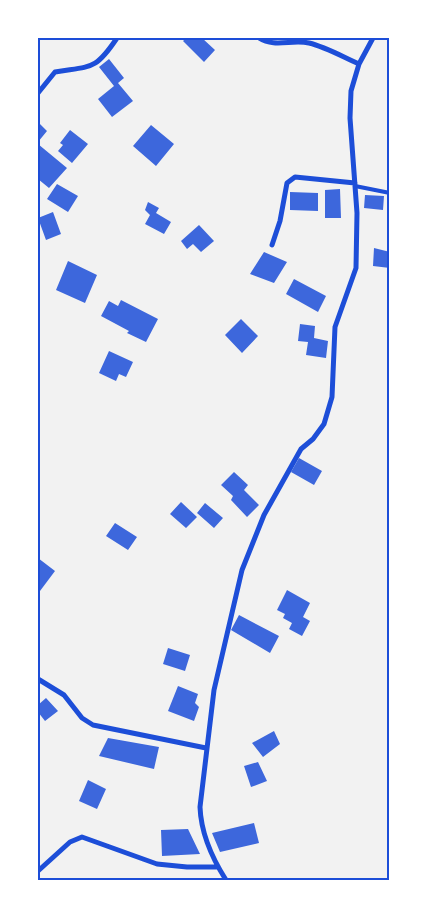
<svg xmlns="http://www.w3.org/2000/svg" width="427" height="918" font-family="Quicksand,sans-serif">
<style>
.building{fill:#3d67dc}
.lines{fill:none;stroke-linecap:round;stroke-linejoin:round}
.service{stroke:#1d4ed8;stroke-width:4}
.minor{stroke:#1d4ed8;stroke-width:5}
.neatline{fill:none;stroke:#1d4ed8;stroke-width:2}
</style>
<rect width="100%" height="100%" fill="#f2f2f2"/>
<!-- building -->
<path class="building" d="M 186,38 L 202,38 L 215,50 L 204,62 L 183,41 Z
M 109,59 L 124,78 L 118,83 L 133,101 L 112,117 L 98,99 L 114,86 L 99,67 Z
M 38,122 L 47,131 L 38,142 Z
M 151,125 L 174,144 L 156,166 L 133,146 Z
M 70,130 L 88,144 L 72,163 L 58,151 L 63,145 L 60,143 Z
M 38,144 L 67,168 L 49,188 L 38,179 Z
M 57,184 L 78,196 L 68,212 L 47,199 Z
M 340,189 L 341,218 L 325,218 L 325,190 Z
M 290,192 L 318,193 L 318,211 L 290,210 Z
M 365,195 L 384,196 L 383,210 L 364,208 Z
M 148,202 L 159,208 L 156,213 L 171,222 L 164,234 L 145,224 L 150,215 L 145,210 Z
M 53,212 L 61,234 L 46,240 L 38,218 Z
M 199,225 L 214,241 L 201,252 L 193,244 L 187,249 L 181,241 Z
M 374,248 L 390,252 L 390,268 L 373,266 Z
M 264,252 L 287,262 L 274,283 L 250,274 Z
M 68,261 L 97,275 L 85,303 L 56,290 Z
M 294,279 L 326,296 L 318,312 L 286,294 Z
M 121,300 L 158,319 L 146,342 L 127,333 L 129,331 L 101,316 L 109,301 L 118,306 Z
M 241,319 L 258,336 L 242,353 L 225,335 Z
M 300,324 L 315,326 L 314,338 L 328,341 L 326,358 L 306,355 L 308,342 L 298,341 Z
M 109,351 L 133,362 L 126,377 L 119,374 L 116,381 L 99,373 Z
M 299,458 L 322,471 L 314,485 L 291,472 Z
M 234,472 L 248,485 L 244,490 L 259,505 L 247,517 L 231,500 L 233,496 L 221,485 Z
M 181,502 L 197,517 L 186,528 L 170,514 Z
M 205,503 L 223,518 L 214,528 L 197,513 Z
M 115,523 L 137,537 L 128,550 L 106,536 Z
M 38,558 L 55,571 L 40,591 L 38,590 Z
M 287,590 L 310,603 L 303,617 L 310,621 L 302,636 L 289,629 L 292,623 L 283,618 L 285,614 L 277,610 Z
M 239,615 L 279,636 L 270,653 L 231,630 Z
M 168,648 L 190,655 L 185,671 L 163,664 Z
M 178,686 L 198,694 L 195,703 L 199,707 L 194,721 L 168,711 Z
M 46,698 L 58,711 L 45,721 L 38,712 L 38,705 Z
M 274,731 L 280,744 L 263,757 L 252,743 Z
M 108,738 L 159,747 L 154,769 L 99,756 Z
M 258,762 L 267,781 L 251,787 L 244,766 Z
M 88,780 L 106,789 L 97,809 L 79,801 Z
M 254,823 L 259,843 L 220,852 L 212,833 Z
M 188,829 L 200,854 L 162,856 L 161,830 Z"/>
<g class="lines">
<!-- service -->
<path class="service" d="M 355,186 L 390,193"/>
<!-- minor -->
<path class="minor" d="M 259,38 C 275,48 292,39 309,43 C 326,47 343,57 359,64
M 38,93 L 55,72 C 91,66 95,71 117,38
M 272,245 L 280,221 L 287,183 L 295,177 L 355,183
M 38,679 L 64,695 L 82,718 L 93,725 L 206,748
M 38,871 L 70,842 L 82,837 L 157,864 L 187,867 L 217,867
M 226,880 C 212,858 201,834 200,807 L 214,690 L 242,570 L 264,515 L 301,449 L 313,439 L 324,424 L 332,397 L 335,327 L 356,268 L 357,213 L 350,118 L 351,91 L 359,64 L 373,38"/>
</g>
<!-- border -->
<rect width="427" height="918" fill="none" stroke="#ffffff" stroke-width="78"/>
<rect x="39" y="39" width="349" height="840" class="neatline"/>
</svg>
